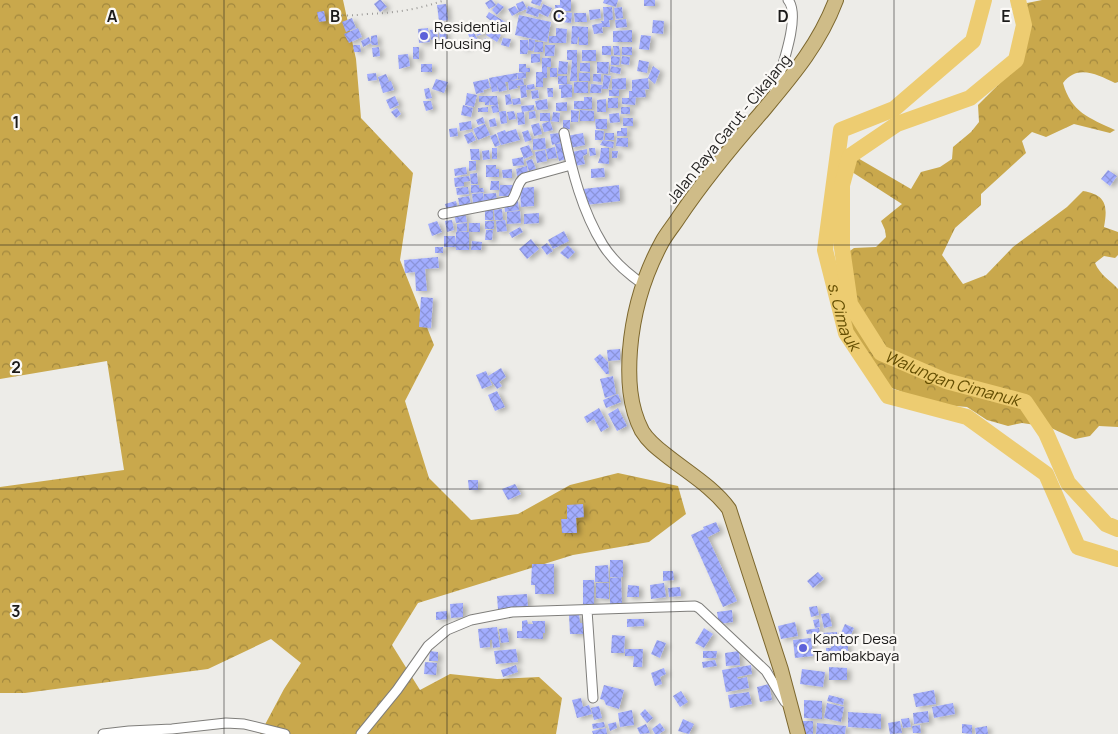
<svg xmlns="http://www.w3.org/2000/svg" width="1118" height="734" font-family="Manrope,sans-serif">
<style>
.forest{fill:url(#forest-crowns)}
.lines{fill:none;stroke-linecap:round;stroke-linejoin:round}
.river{stroke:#edcc71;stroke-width:16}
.building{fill:url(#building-cross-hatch);filter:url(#shadow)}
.street-casing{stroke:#7f7e7b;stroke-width:11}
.primary-casing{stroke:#7c672e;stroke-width:16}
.path{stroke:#9d9c99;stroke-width:2;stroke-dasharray:1 4;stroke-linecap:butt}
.street{stroke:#fff;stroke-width:9}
.primary{stroke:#cfbc88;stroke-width:14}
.grid{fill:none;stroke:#1c1b1a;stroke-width:1;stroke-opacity:0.55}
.poi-dot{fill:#5d61d9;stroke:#fbf9f6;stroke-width:2}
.labels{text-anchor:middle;stroke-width:4.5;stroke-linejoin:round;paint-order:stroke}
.poi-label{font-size:15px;fill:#1c1b1a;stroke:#fbf9f6;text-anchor:start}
.street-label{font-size:15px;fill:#1c1b1a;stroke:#fbf9f6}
.water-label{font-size:16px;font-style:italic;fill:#644e02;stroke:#fbf9f6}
.grid-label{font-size:16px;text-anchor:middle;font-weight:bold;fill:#1c1b1a;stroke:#fbf9f6;stroke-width:4.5;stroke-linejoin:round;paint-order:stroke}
</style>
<defs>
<pattern id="forest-crowns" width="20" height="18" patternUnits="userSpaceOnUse" patternTransform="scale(1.25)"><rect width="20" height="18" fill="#c9a84c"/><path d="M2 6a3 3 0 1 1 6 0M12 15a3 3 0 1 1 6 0" fill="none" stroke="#a2883e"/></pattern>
<pattern id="building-cross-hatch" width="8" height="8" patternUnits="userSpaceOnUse" patternTransform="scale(1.25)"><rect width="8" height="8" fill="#a2adfe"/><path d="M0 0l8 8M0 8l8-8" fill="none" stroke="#8b94d9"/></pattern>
<filter id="shadow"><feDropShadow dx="4" dy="2" stdDeviation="2.5" flood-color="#0004"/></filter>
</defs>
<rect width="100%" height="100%" fill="#edece8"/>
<!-- forest -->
<path class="forest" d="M 0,0 L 343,0 L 356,59 L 361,118 L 413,173 L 400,260 L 434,345 L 405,401 L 429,478 L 471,520 L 518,514 L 570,485 L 618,473 L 678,486 L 686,514 L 649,542 L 573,555 L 418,603 L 392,645 L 420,690 L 450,674 L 497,679 L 539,677 L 562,698 L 556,734 L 260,734 L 284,689 L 301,663 L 271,639 L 208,669 L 25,693 L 0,693 L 0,487 L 124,470 L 107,361 L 0,379 Z
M 1042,0 L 1118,0 L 1118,82 L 1115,83 C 1097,74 1077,64 1063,83 C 1071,112 1089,118 1115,130 L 1110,133 L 1074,124 L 1046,137 L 1032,132 L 1022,141 L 1026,153 L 981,194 L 981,205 L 955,228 L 942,255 L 963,284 L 986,275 L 1013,247 L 1067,207 L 1083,191 C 1106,195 1108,205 1104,227 L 1118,232 L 1118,255 L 1115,258 L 1104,256 L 1095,263 C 1100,275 1110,280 1118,289 L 1118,427 L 1099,426 L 1090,436 L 1075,439 L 1049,427 L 1022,423 L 1008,426 L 987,420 L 967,407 L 934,404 L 889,387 L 853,334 L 843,294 L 837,260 L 854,248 L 876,247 L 886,237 L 885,230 L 881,221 L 902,204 L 852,172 L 856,157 L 911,189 L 921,172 L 940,167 L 952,159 L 953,147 L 971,132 L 979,122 L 978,105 L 1020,63 L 1029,18 L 1022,4 Z"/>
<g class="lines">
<!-- river -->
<g class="river">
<path id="s1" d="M 984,0 L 973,41 L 894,109 L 841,130 L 825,250 L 846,333 L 888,396 L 967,417 L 1046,474 L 1078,547 L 1118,559"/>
<path id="s2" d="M 1018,0 L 1024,25 L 1016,60 L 970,98 L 897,124 L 850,156 L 842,185 L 842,248 L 850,304 L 881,353 L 946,381 L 1025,402 L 1046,433 L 1068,483 L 1106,524 L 1118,529"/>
</g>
</g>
<!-- building -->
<path class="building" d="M 379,0 L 381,0 L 387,7 L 380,12 L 374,4 Z
M 490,0 L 492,0 L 496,5 L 489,9 L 485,3 Z
M 532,0 L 542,0 L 540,6 L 531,3 Z
M 560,0 L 571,0 L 571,11 L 555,11 L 555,5 L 560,5 Z
M 604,0 L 618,0 L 616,7 L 603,3 Z
M 644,0 L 655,0 L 655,6 L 644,6 Z
M 523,1 L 527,9 L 519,12 L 516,4 Z
M 498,3 L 504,7 L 497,15 L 492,10 Z
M 446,4 L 448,20 L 439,21 L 437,5 Z
M 543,4 L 552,8 L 548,17 L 539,13 L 538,17 L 526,13 L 528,6 L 541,10 Z
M 515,6 L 519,12 L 512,16 L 508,9 Z
M 603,7 L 612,7 L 613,20 L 609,20 L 610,27 L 602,27 L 603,33 L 594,34 L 592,25 L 602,23 L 601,21 L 604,21 Z
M 622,7 L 623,18 L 616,19 L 614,8 Z
M 600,9 L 601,18 L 590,20 L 589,10 Z
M 324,11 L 326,21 L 319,22 L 317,12 Z
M 489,12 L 507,23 L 501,31 L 493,25 L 494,23 L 486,17 Z
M 553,12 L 561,13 L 560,20 L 552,19 Z
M 563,12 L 572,13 L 571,23 L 562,22 Z
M 574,13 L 586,13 L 587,22 L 575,22 Z
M 519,15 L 551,22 L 547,42 L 515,35 Z
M 352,18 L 356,28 L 346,32 L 342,22 Z
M 626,19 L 627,27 L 616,28 L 615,20 Z
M 653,20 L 664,21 L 663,34 L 652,33 Z
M 482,23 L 485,33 L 477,36 L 474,25 Z
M 572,26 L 588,27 L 588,45 L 579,45 L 579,37 L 578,37 L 577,44 L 571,44 Z
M 358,28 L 362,37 L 349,43 L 344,34 Z
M 428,28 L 430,42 L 419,43 L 418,29 Z
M 490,28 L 501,35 L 497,42 L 486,35 Z
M 556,28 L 567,29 L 566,43 L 549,43 L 549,36 L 556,36 Z
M 437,29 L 438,39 L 431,40 L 430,30 Z
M 632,30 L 632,42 L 613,42 L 613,31 Z
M 439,31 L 446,31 L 447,42 L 440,42 Z
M 473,31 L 479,42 L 473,45 L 468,34 Z
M 377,35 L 378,45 L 372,45 L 371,43 L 363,47 L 361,41 L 369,37 L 371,43 L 371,36 Z
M 641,35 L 651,36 L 649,50 L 639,49 Z
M 485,38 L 490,41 L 485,47 L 481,44 Z
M 503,38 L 511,39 L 509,47 L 501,45 Z
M 468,39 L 471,45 L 463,49 L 460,42 Z
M 529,39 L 535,40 L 535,42 L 543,42 L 543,52 L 534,52 L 535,42 L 533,51 L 528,50 L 527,54 L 520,54 L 520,40 L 528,40 L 528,50 Z
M 353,45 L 360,45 L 361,52 L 354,52 Z
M 545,45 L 555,45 L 554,56 L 545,56 Z
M 602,46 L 611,46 L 611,55 L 602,55 Z
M 613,46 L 619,46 L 620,55 L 614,55 Z
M 379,47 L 380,56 L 373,57 L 372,48 Z
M 413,47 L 419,47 L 419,59 L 413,59 Z
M 622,47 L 632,47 L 632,55 L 622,55 Z
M 567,50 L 577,50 L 577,81 L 570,81 L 572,60 L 567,60 Z
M 582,50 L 596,50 L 596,61 L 582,61 Z
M 408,54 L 410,66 L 399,69 L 398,55 Z
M 531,54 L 540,54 L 540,62 L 531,63 Z
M 611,56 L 620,57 L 619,65 L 611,65 Z
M 622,56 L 630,57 L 629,65 L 621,64 Z
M 542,58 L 551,58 L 551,67 L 547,67 L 547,78 L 543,78 L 543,87 L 536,87 L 536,72 L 542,72 Z
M 639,60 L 649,62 L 647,73 L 637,71 Z
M 559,61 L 568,62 L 567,74 L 558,74 Z
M 597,62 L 609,62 L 608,74 L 597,73 Z
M 580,63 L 590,63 L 590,72 L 580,71 Z
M 421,64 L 432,64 L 432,72 L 421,72 Z
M 519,64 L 526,64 L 526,68 L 530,68 L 530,72 L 519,72 Z
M 611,66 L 621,68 L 620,74 L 610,72 Z
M 653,66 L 660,71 L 655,84 L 648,78 L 649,89 L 640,90 L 645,90 L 646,97 L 629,98 L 629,91 L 632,91 L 632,80 L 648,78 Z
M 550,68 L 557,68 L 557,77 L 550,77 Z
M 526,72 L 526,78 L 518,79 L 517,73 Z
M 376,73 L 377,80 L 368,81 L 367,74 Z
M 517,73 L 517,79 L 510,81 L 523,79 L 524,85 L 517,86 L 518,88 L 509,90 L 508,82 L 505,82 L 507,90 L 499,92 L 496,81 L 498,91 L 492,92 L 489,78 Z
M 579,73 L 590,73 L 590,81 L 579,81 Z
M 386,74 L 389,81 L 383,83 L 391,81 L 394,90 L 383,93 L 378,77 Z
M 593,74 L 601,74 L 601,82 L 593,81 Z
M 604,75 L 611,76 L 608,89 L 602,89 Z
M 558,76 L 567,76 L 567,84 L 558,84 Z
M 626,78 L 626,89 L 612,90 L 619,90 L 619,96 L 609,96 L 609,90 L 612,90 L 612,79 Z
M 436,79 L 448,82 L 444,93 L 432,89 Z
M 488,79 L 490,88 L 483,90 L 484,92 L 476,94 L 473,82 Z
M 574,82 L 588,82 L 588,93 L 574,93 Z
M 534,84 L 535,89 L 526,90 L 527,97 L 521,98 L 520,86 L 526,85 L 526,90 L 527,85 Z
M 568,84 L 572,85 L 572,97 L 561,98 L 561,89 L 559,89 L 559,85 Z
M 591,84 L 602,85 L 601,93 L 590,93 Z
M 429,88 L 432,98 L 426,99 L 424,89 Z
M 547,88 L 553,88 L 553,97 L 548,97 Z
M 538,90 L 539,98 L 532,99 L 531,91 Z
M 467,93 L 477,95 L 474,107 L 465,105 Z
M 510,94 L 512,104 L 506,105 L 505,95 Z
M 395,96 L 399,105 L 390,109 L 386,100 Z
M 479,96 L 497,96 L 499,112 L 493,113 L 491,106 L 497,105 L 490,105 L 489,100 L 489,105 L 485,105 L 485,102 L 479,102 Z
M 584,97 L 592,97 L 592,109 L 574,109 L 574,101 L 584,101 Z
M 520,98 L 521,104 L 513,105 L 512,99 Z
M 608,98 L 618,98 L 618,108 L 608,108 Z
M 622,98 L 636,98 L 635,105 L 622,104 Z
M 547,99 L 548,109 L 537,110 L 535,101 Z
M 606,99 L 606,112 L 597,112 L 597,100 Z
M 423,101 L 431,101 L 433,109 L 426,111 Z
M 567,102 L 567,111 L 556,111 L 556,103 Z
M 463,105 L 473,108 L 471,117 L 461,115 Z
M 534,105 L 534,110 L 522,112 L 521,106 Z
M 488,107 L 488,112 L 478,112 L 478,108 Z
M 621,107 L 630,107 L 630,114 L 621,114 Z
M 397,108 L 401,114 L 396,118 L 391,112 Z
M 571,110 L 579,111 L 578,122 L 571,122 Z
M 580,110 L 594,111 L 594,121 L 580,121 Z
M 503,111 L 506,111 L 507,123 L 501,124 L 499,112 Z
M 514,111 L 516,119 L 509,120 L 507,112 Z
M 535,111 L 536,118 L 529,119 L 529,112 Z
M 524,112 L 525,124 L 518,125 L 517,113 Z
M 553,112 L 560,113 L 559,122 L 550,121 L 553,130 L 544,132 L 542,124 L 550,121 L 540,121 L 540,113 L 550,113 L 550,121 L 552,120 Z
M 619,113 L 620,122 L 610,123 L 609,114 Z
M 483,117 L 485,123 L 478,125 L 476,120 Z
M 495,118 L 497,126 L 490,127 L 489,120 Z
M 623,118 L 633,118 L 633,126 L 623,126 Z
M 595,119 L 607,119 L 607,129 L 596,129 Z
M 563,120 L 570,120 L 570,129 L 563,129 Z
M 471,121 L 472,129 L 460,131 L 459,123 Z
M 539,123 L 542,134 L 534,136 L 531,125 Z
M 485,124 L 490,135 L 478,140 L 473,129 Z
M 457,128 L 458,136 L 450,137 L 449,129 Z
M 621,128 L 627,128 L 627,136 L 617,136 L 617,131 L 621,131 Z
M 516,129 L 520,140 L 501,145 L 497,133 L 505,130 L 506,132 Z
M 528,130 L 532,140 L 525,142 L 522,132 Z
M 595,130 L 604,131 L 603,140 L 595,140 Z
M 472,132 L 476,140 L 468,144 L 464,135 Z
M 560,133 L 561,142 L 552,145 L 550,134 Z
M 583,133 L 585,145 L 570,148 L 567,136 Z
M 605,133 L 614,133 L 614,140 L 605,140 Z
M 496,134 L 500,145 L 495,147 L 490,136 Z
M 545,138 L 546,149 L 533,150 L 533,139 Z
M 617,138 L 628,138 L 628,147 L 616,146 Z
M 603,140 L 614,142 L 613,148 L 600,145 Z
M 563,143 L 566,159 L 559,161 L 555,144 Z
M 529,145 L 533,155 L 524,159 L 520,148 Z
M 555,147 L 557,158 L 548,159 L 546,149 Z
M 492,148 L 497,148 L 497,159 L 492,159 Z
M 589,148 L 595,148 L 596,155 L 590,156 Z
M 601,148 L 609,148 L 609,164 L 598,163 L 600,157 Z
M 470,149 L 479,149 L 480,160 L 471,160 Z
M 587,149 L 587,154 L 583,156 L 585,164 L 575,166 L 572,152 Z
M 489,150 L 490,159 L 483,160 L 482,151 Z
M 545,150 L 547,161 L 537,163 L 535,152 Z
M 612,151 L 618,151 L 617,158 L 612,158 Z
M 523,157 L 524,165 L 513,166 L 512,159 Z
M 532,159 L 536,169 L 529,171 L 526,161 Z
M 469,161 L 476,161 L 476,170 L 469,171 Z
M 486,165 L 496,165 L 496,169 L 499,169 L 499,177 L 486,177 Z
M 527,166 L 528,174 L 517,176 L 516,169 Z
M 466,167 L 467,174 L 455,176 L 454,169 Z
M 604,168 L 605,177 L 591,178 L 591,169 Z
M 512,169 L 512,178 L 503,178 L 502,170 Z
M 1108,170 L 1117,176 L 1110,186 L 1101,179 Z
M 477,173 L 478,184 L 471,184 L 470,174 Z
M 469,176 L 470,181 L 464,182 L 464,186 L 455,187 L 454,178 Z
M 491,181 L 499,181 L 499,190 L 490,190 Z
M 471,185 L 479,185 L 479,188 L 483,188 L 484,192 L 471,193 Z
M 500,185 L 513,185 L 514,196 L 499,196 Z
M 619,185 L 620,201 L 585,205 L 583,189 Z
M 468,187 L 469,194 L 457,195 L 456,188 Z
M 534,187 L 534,206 L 521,207 L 520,188 Z
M 483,193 L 484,202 L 473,203 L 472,194 Z
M 496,193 L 497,201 L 484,202 L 484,194 Z
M 469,196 L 471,205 L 460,208 L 458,198 Z
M 456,201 L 458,209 L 447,211 L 445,204 Z
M 518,201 L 519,210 L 505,212 L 504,203 Z
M 485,207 L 493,207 L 493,220 L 485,220 Z
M 502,209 L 503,220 L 495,220 L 494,210 Z
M 520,211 L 521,223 L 507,224 L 507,212 Z
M 465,212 L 467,222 L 456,223 L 454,213 Z
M 539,213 L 539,223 L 524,224 L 524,214 Z
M 452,220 L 454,230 L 447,232 L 445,221 Z
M 505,220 L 507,231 L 497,232 L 496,221 Z
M 437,221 L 442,232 L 432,236 L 428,224 Z
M 485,221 L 494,221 L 494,229 L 485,229 Z
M 467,223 L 467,231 L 457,232 L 457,224 Z
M 469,223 L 480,223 L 480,232 L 469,232 Z
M 520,227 L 523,232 L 512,238 L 509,233 Z
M 486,230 L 493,230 L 492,240 L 485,240 Z
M 564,231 L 569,241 L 553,249 L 548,240 Z
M 456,232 L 469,232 L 469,250 L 456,250 L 456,247 L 444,247 L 444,236 L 455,236 L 456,244 Z
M 531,239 L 539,249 L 527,259 L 519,249 Z
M 472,241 L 482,242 L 481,250 L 471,250 Z
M 547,243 L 553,251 L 547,255 L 541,247 Z
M 568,245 L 575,252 L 568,259 L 560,253 Z
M 435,247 L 443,247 L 443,253 L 435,253 Z
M 438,257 L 439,268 L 425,269 L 427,291 L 416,291 L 415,272 L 405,273 L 404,260 Z
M 421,297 L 433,298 L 431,328 L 419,327 Z
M 620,349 L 620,360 L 608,361 L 607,350 Z
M 600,354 L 608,362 L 609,374 L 606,374 L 594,359 Z
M 501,368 L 506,377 L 499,382 L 502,386 L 497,389 L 488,376 Z
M 486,371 L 492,385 L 482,389 L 476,375 Z
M 613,376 L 616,394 L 605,398 L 600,379 Z
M 497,391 L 505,407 L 495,411 L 488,395 Z
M 618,394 L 621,402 L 606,408 L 603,400 Z
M 599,408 L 609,427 L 601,432 L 594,419 L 587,423 L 584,417 Z
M 618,408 L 627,426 L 617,431 L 608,414 Z
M 468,480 L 478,480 L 478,490 L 469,490 Z
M 515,484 L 521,494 L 508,500 L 502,489 Z
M 583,504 L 584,517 L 576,518 L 577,533 L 562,533 L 561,519 L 567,519 L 567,505 Z
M 716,522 L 720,531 L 708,537 L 703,527 Z
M 704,529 L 737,601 L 723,607 L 691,535 Z
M 610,560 L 623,560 L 623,577 L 610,577 Z
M 532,564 L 554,564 L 554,594 L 535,594 L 535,585 L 531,585 Z
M 608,565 L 609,582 L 595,582 L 595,566 Z
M 663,571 L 673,571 L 674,580 L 663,581 Z
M 818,572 L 824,579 L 813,588 L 807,581 Z
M 621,577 L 622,604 L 610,604 L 610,578 Z
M 583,580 L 594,580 L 594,605 L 583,604 Z
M 596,583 L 609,583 L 609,599 L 596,598 Z
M 664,583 L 666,597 L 651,599 L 650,585 Z
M 628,585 L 639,586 L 639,597 L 627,597 Z
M 680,587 L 681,596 L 669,597 L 668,588 Z
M 527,594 L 528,607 L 498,609 L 497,596 Z
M 463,603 L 463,617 L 451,618 L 450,604 Z
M 817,606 L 819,615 L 811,617 L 809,607 Z
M 732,610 L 733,622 L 719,624 L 717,612 Z
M 447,611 L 447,619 L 436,620 L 436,612 Z
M 829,613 L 832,626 L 824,628 L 821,614 Z
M 579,614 L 580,623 L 584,623 L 584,634 L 570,634 L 569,615 Z
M 627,619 L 644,619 L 644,626 L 627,627 Z
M 819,619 L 820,627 L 815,628 L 813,620 Z
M 527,620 L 528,624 L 533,624 L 532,621 L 545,621 L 545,633 L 543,633 L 543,639 L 517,638 L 517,631 L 522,631 L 522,621 Z
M 795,622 L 798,636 L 781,639 L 778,626 Z
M 845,624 L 854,628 L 850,637 L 841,633 Z
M 497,627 L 500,647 L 493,648 L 492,640 L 490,640 L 490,647 L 480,648 L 478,629 Z
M 507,628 L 509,642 L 501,643 L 499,629 Z
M 704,628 L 713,634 L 704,648 L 695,643 Z
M 819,628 L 820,633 L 807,634 L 806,630 Z
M 837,632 L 838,642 L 821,643 L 821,633 Z
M 612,635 L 625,636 L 624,653 L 611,653 Z
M 811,638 L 813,656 L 795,658 L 793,640 Z
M 657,640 L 666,643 L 660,658 L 651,654 Z
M 831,643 L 848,643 L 848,658 L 826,659 L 826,648 L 831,648 Z
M 516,649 L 518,662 L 496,664 L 494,651 Z
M 625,649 L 643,649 L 642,667 L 633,667 L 634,656 L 625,656 Z
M 430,651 L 438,652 L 438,661 L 429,661 Z
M 703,651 L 717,651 L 716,658 L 703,658 Z
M 739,651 L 740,665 L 726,666 L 725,653 Z
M 715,660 L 717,666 L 703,668 L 702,662 Z
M 425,662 L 437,663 L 436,675 L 424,674 Z
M 516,665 L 518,672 L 503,677 L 501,670 Z
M 751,665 L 752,674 L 737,677 L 738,679 L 747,677 L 749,688 L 726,692 L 722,670 Z
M 829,667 L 847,668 L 847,680 L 829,680 Z
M 664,668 L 666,674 L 660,677 L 662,684 L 655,686 L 651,673 Z
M 802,669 L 825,672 L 823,687 L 800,684 Z
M 769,684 L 772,700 L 760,702 L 757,687 Z
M 604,685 L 624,690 L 619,709 L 606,705 L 604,700 L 600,699 Z
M 934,690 L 936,704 L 916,707 L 913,694 Z
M 681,691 L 688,702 L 680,707 L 673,696 Z
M 749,692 L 752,704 L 730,708 L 728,695 Z
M 829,695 L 844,699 L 843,705 L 827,701 Z
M 581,698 L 583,707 L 589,705 L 592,714 L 577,718 L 572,700 Z
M 804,700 L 822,701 L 822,719 L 804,718 Z
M 827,703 L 844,707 L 841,722 L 824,718 Z
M 953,703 L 955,714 L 934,718 L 932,707 Z
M 599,706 L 602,718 L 594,720 L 591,708 Z
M 645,709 L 653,718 L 647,723 L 640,714 Z
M 632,710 L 634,725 L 620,727 L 618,713 Z
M 928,711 L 929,722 L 914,724 L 913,713 Z
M 848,712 L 881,714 L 881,729 L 848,727 Z
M 909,718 L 911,727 L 903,728 L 901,719 Z
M 683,719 L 694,724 L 689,734 L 678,731 Z
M 803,721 L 813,721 L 813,734 L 803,734 Z
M 900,721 L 902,733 L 890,734 L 888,723 Z
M 604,722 L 605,727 L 593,729 L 592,724 Z
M 616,722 L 617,728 L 610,731 L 608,724 Z
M 660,723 L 665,730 L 659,734 L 655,734 L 652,729 Z
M 817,723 L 846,726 L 845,734 L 816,734 Z
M 646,724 L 650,733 L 640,734 L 637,728 Z
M 962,724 L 972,725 L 972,734 L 962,733 Z
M 920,725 L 921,733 L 913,733 L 912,726 Z
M 987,726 L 988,734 L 976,734 L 975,728 Z
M 606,728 L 607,734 L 593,734 L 592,731 Z"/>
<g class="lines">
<!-- street casing -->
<g class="street-casing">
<path id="street" d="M 774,94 C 779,74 802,16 788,0
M 564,133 C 572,171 582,211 603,245 C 613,261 628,274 644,285
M 443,214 L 511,201 C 518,194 516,183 524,178 L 571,165
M 587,610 L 593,698
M 103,734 L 129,731 L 172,729 L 226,723 L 244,724 L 285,734
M 361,734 L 397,690 L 428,646 L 447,630 L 471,620 L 512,612 L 695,606 L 699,608 L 766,671 L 785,702"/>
</g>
<!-- primary casing -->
<g class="primary-casing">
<path id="primary" d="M 798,734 L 781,670 L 729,509 C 713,487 687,472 666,455 C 657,448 648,441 642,431 C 629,406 628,378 630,350 C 633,313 644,275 662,242 C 667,233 674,225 679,217 C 704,180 732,146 761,113 C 792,76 819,45 836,0"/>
</g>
<!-- path -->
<path class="path" d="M 337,15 C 349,16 357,15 368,14 C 395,13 420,9 445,0"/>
<!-- street -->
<use href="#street" class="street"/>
<!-- primary -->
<use href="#primary" class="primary"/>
</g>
<!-- grid -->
<path class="grid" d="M 224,0 L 224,734M 447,0 L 447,734M 671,0 L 671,734M 894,0 L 894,734M 0,245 L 1118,245M 0,489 L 1118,489"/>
<!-- markers -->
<g class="poi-dot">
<circle cx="424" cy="36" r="5"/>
<circle cx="803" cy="648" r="5"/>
</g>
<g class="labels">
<!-- poi labels -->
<g class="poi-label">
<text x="434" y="32">Residential<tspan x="434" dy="17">Housing</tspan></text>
<text x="813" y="644">Kantor Desa<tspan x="813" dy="17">Tambakbaya</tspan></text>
</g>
<!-- street labels -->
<g class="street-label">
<text transform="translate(729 129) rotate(-51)" y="5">Jalan Raya Garut - Cikajang</text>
</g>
<!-- water labels -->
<g class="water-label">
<text dy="6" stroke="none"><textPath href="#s1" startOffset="394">s. Cimauk</textPath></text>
<text dy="6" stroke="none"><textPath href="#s2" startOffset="539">Walungan Cimanuk</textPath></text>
</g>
</g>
<g class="grid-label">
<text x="112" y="22">A</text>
<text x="335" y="22">B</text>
<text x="559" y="22">C</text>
<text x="783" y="22">D</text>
<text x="1006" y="22">E</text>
<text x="16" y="128">1</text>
<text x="16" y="373">2</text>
<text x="16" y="617">3</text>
</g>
</svg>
